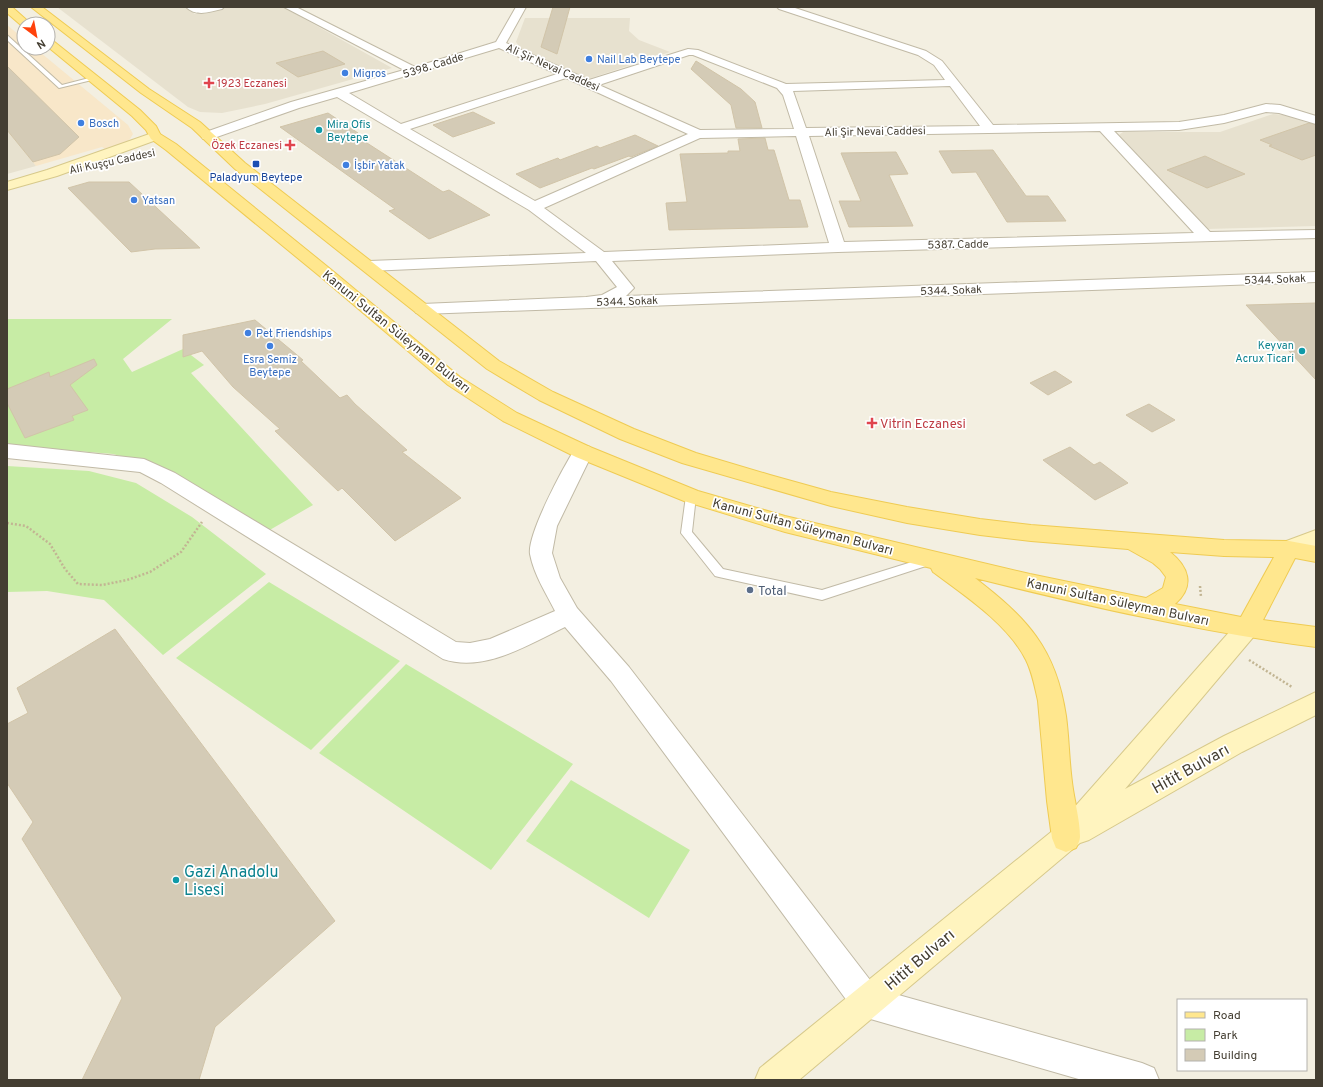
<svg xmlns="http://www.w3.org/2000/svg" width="1323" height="1087" font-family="Overpass,sans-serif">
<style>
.residential{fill:#e7e1cf}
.commercial{fill:#f8e7c9}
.green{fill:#c7eca5}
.building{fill:#d4cbb6;stroke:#d1c4a8}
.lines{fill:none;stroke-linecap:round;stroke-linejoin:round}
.lane-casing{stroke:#c1baa6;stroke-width:2}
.street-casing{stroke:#c1baa6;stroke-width:2}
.secondary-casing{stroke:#d7c98b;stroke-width:2}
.primary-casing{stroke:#efcb53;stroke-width:2}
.path{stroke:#c2b593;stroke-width:2.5;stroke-dasharray:2 2;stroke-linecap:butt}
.lane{fill:#fff;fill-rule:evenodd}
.street{fill:#fff;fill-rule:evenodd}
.secondary{fill:#fff4bf;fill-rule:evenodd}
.primary{fill:#ffe78e;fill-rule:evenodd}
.shop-dot{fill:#3f7fe0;stroke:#fff;stroke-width:1.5}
.health-dot{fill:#e0444e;stroke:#fff;stroke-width:1.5}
.culture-dot{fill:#0f9aa8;stroke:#fff;stroke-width:1.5}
.transit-dot{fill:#1a4fb4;stroke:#fff;stroke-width:1.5}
.service-dot{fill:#5c6f8a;stroke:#fff;stroke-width:1.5}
.labels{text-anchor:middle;stroke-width:3.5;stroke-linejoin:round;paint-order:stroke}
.far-shop-label{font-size:11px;fill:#366cbe;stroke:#fff;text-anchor:start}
.far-street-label{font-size:11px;fill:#443e32;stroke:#fff}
.far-health-label{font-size:11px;fill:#be3a42;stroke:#fff;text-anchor:start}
.far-culture-label{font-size:11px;fill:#0d838f;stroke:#fff;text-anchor:start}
.far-transit-label{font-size:11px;fill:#164399;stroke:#fff}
.street-label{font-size:13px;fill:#443e32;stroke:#fff}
.health-label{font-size:13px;fill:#be3a42;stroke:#fff;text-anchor:start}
.service-label{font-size:13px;fill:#4e5e75;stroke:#fff;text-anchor:start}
.near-street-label{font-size:16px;fill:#443e32;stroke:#fff}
.near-culture-label{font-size:16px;fill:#0d838f;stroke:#fff;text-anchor:start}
</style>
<rect width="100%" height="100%" fill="#f3efe1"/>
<!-- residential -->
<path class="residential" d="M 57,7 L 184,7 L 195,14 L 224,7 L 283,7 L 392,68 L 265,104 L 222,113 L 200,112 L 188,107 Z
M 525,18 L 630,18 L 629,31 L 639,40 L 670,52 L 588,79 L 521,49 L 516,42 Z
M 1273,114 L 1286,115 L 1316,126 L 1316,226 L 1207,229 L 1119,135 L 1123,132 L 1220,132 Z
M 8,131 L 36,166 L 7,174 L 7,132 Z"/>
<!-- commercial -->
<path class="commercial" d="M 7,25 L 24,39 L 24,48 L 35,48 L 128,125 L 133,134 L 130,139 L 126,143 L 105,149 L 102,147 L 36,166 L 8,131 L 7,132 Z"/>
<!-- green -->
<path class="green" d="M 7,319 L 172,319 L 123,359 L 132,372 L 183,349 L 204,365 L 191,373 L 313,505 L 268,531 L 151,464 L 113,454 L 7,445 Z
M 7,466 L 89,471 L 136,483 L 192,517 L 266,574 L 163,655 L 104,600 L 47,591 L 7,592 Z
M 269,582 L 400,661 L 311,750 L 176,658 Z
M 406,664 L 573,764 L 491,870 L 319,753 Z
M 571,780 L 690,850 L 649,918 L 526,841 Z"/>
<!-- building -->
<path class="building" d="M 553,7 L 570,7 L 557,54 L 541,47 Z
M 323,51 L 345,64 L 298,77 L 276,63 Z
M 696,61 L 741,89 L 755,102 L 762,128 L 736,128 L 731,105 L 691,69 Z
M 7,66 L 79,137 L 60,154 L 33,162 L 7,130 Z
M 473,112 L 495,123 L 453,137 L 433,125 Z
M 328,113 L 358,133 L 353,134 L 443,192 L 449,190 L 490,215 L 429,239 L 389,211 L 395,209 L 280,127 Z
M 1309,123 L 1316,125 L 1316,155 L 1302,160 L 1269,146 L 1272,145 L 1260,140 Z
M 635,135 L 658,146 L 631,157 L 629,156 L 594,169 L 592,168 L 540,188 L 516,174 L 558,158 L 560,160 L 597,146 L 600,148 Z
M 765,138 L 768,150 L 774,150 L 789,200 L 800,200 L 808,227 L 669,230 L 666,203 L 687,202 L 680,154 L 728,153 L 728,151 L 740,151 L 738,139 Z
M 993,150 L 1026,196 L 1048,196 L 1066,221 L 1007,222 L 976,172 L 952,173 L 939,151 Z
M 896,152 L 908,174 L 889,175 L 913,226 L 849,227 L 839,201 L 861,201 L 841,153 Z
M 1205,156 L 1222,164 L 1245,174 L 1207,188 L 1167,170 Z
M 89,182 L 129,182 L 200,248 L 155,249 L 131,252 L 68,188 Z
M 1316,303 L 1316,380 L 1246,305 Z
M 255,320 L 303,360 L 301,361 L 340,398 L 347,395 L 355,404 L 407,450 L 402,452 L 461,498 L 395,541 L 342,488 L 338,491 L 275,431 L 280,429 L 233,387 L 202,351 L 183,357 L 183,335 Z
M 94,359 L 97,365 L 70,385 L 88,410 L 72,416 L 74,420 L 25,438 L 7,403 L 7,389 L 49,372 L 50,377 Z
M 1055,371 L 1072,382 L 1048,395 L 1030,383 Z
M 1149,404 L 1175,420 L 1152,432 L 1126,415 Z
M 1070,447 L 1094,465 L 1100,462 L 1128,483 L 1095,500 L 1043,460 Z
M 115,629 L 335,921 L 215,1027 L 199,1080 L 82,1080 L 122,998 L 22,839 L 33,822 L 7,783 L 7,724 L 28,713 L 17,688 Z"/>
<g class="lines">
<!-- lane casing -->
<g class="lane-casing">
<path id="lane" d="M 7,35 L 62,85 L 93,77 L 96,79 L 59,88 L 7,40 Z
M 691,492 L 695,493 L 696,496 L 692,532 L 723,569 L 822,590 L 931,556 L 935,557 L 937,560 L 935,563 L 822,600 L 719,577 L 715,576 L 681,533 L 686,496 L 687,493 Z"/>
</g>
<!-- street casing -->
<g class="street-casing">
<path id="street" d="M 186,7 L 224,7 L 222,9 C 210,12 196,17 186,7 Z
M 284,7 L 296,7 L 415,67 L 496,42 L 516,7 L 526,7 L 506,43 L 589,80 L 688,49 L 698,50 L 786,84 L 945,80 L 934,65 L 918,55 L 779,9 L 777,7 L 792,7 L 926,51 L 942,61 L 993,125 L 1179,122 L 1224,115 L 1266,104 L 1280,105 L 1316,116 L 1316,124 L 1279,113 L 1266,112 L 1224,123 L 1179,130 L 1114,131 L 1210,232 L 1316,230 L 1316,238 L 838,252 L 612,261 L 634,288 L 626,296 L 1316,272 L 1316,282 L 422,314 L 416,313 L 414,309 L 416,305 L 422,304 L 586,297 L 602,295 L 617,287 L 596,261 L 369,271 L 363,269 L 361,266 L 363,263 L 369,261 L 586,253 L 529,210 L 337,97 L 299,108 L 211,139 L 203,139 L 201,136 L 203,133 L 291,102 L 404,70 ZM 499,48 L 557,74 L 401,124 L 349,93 ZM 689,55 L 693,55 L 777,88 L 783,95 L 794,129 L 700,130 L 599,85 ZM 566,78 L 688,134 L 535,201 L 410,129 ZM 950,86 L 980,126 L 806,128 L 793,91 ZM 1100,131 L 1194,233 L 844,242 L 809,136 ZM 796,136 L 829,243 L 604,252 L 544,208 L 700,138 Z
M 7,444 L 144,459 L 175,473 L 456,642 L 470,643 L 490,639 L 555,611 C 546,593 534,575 530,554 C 527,534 564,466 576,447 L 583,445 L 590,447 L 593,452 L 557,526 L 552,553 L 560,578 L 577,608 L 629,667 L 877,989 L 1142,1063 L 1154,1068 L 1159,1080 L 1082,1080 L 867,1018 L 856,1013 L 611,681 L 565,627 C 529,644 485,673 443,659 L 161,483 L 140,472 L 7,458 Z"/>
</g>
<!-- secondary casing -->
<g class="secondary-casing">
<path id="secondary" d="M 155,132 L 159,133 L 161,136 L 159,139 L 57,176 L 7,190 L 7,182 L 47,170 Z
M 1316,530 L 1316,547 L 1289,557 L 1281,555 L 1278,549 L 1281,543 Z
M 1247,618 L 1255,621 L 1259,628 L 1255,635 L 1125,789 L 1224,736 L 1316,692 L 1316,715 L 1242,752 L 1089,840 L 1080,843 L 799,1080 L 755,1080 L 760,1068 L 1056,828 L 1239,621 Z"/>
</g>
<!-- primary casing -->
<g class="primary-casing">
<path id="primary" d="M 7,7 L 12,7 L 31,24 L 24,24 L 24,27 L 22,26 L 7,13 Z
M 31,7 L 42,7 L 149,89 L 200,122 L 245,163 L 499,361 L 553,392 L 634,429 L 696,453 L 770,475 L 831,492 L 907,507 L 980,519 L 1031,525 L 1224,540 L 1289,541 L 1316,546 L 1316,562 L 1295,558 L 1263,620 L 1316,627 L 1316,647 C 1201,632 1087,606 975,578 C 1027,618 1056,648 1066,716 C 1069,738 1069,760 1072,782 C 1074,800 1080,819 1080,837 C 1080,840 1078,844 1076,848 L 1066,852 L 1056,848 L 1052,838 L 1047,801 L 1038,701 C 1035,687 1032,672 1026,660 C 1008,624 964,595 933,572 L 931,568 L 785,532 L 684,501 L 576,457 L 503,421 L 448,385 L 322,278 L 166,150 L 151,139 L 146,130 L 132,116 L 48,47 L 48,39 L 52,40 L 140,110 L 156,126 L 160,134 L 176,144 L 334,272 L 460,377 L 517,413 L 590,447 L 698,491 L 785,516 L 1030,574 L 1146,598 L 1163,588 L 1166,577 L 1160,569 L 1153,563 L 1128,549 L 1031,541 L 980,535 L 907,523 L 831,506 L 682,463 L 620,439 L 539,400 L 487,369 L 235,169 L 192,128 L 141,93 ZM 1170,552 L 1224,556 L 1274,557 L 1241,617 L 1175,604 C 1196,586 1188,566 1170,552 Z"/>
</g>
<!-- path -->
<path class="path" d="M 7,523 L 26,526 L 50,544 L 65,569 L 78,584 L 102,585 L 127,580 L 150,572 L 181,552 L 202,522
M 1200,586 L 1201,597
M 1249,660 L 1292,687"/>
<!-- lane -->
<use href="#lane" class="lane"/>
<!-- street -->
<use href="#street" class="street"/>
<!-- secondary -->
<use href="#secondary" class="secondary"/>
<!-- primary -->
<use href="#primary" class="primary"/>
</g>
<!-- markers -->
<g class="shop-dot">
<circle cx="589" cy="59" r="4"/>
<circle cx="345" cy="73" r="4"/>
<circle cx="81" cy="123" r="4"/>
<circle cx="346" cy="165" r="4"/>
<circle cx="134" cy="200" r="4"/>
<circle cx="248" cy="333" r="4"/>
<circle cx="270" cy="346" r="4"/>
</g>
<g class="health-dot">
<path d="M207 77h4v4h4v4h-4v4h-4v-4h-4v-4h4z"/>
<path d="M288 139h4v4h4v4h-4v4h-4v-4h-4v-4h4z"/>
<path d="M870 417h4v4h4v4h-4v4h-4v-4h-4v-4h4z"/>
</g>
<g class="culture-dot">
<circle cx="319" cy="130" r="4"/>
<circle cx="1302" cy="351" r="4"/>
<circle cx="176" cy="880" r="4"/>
</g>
<rect class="transit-dot" x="252" y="160" width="8" height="8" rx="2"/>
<circle class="service-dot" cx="750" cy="590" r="4"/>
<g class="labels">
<!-- far-shop labels -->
<g class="far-shop-label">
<text x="597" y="63">Nail Lab Beytepe</text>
<text x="353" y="77">Migros</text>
<text x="89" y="127">Bosch</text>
<text x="354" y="169">İşbir Yatak</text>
<text x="142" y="204">Yatsan</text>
<text x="256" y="337">Pet Friendships</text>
<text x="270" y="363" text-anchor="middle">Esra Semiz<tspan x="270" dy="13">Beytepe</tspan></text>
</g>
<!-- far-street labels -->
<g class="far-street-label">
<text transform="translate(433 65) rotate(-17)" y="4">5398. Cadde</text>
<text transform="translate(553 67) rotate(24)" y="4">Ali Şir Nevai Caddesi</text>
<text transform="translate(875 131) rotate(-1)" y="4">Ali Şir Nevai Caddesi</text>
<text transform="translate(112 161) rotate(-12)" y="4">Ali Kuşçu Caddesi</text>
<text transform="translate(958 244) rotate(-1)" y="4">5387. Cadde</text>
<text transform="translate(1275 279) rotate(-2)" y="4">5344. Sokak</text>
<text transform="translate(951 290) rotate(-2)" y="4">5344. Sokak</text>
<text transform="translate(627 301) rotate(-2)" y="4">5344. Sokak</text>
</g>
<!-- far-health labels -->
<g class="far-health-label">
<text x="217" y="87">1923 Eczanesi</text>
<text x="282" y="149" text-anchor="end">Özek Eczanesi</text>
</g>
<!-- far-culture labels -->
<g class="far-culture-label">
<text x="327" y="128">Mira Ofis<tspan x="327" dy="13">Beytepe</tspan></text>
<text x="1294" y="349" text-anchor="end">Keyvan<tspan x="1294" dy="13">Acrux Ticari</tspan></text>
</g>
<!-- far-transit labels -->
<g class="far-transit-label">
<text x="256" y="181">Paladyum Beytepe</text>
</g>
<!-- street labels -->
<g class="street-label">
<text transform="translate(397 331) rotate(39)" y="5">Kanuni Sultan Süleyman Bulvarı</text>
<text transform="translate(803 526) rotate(15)" y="5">Kanuni Sultan Süleyman Bulvarı</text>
<text transform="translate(1118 601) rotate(12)" y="5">Kanuni Sultan Süleyman Bulvarı</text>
</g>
<!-- health labels -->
<g class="health-label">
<text x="880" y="428">Vitrin Eczanesi</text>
</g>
<!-- service labels -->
<g class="service-label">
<text x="758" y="595">Total</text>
</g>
<!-- near-street labels -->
<g class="near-street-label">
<text transform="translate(1190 768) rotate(-29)" y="6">Hitit Bulvarı</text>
<text transform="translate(919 959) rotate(-40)" y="6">Hitit Bulvarı</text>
</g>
<!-- near-culture labels -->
<g class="near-culture-label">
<text x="184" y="877">Gazi Anadolu<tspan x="184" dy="18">Lisesi</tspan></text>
</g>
</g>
<!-- border -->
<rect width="1323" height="1087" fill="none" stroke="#443e32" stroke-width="16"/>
<!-- legend -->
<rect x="1177" y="999" width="130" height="72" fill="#ffffff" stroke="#b4b2ad"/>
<rect x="1185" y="1012" width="20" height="6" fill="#ffe78e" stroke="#b4b2ad"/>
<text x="1213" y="1019" font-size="12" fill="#443e32">Road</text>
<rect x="1185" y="1029" width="20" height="12" fill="#c7eca5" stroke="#b4b2ad"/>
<text x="1213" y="1039" font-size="12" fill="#443e32">Park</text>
<rect x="1185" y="1049" width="20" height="12" fill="#d4cbb6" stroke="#b4b2ad"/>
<text x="1213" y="1059" font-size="12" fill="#443e32">Building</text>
<!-- north arrow -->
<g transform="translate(36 36) rotate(148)"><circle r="19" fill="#ffffff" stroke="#b4b2ad"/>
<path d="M0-3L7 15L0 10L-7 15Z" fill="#ff420c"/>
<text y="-6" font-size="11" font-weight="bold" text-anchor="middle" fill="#443e32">N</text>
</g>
</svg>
